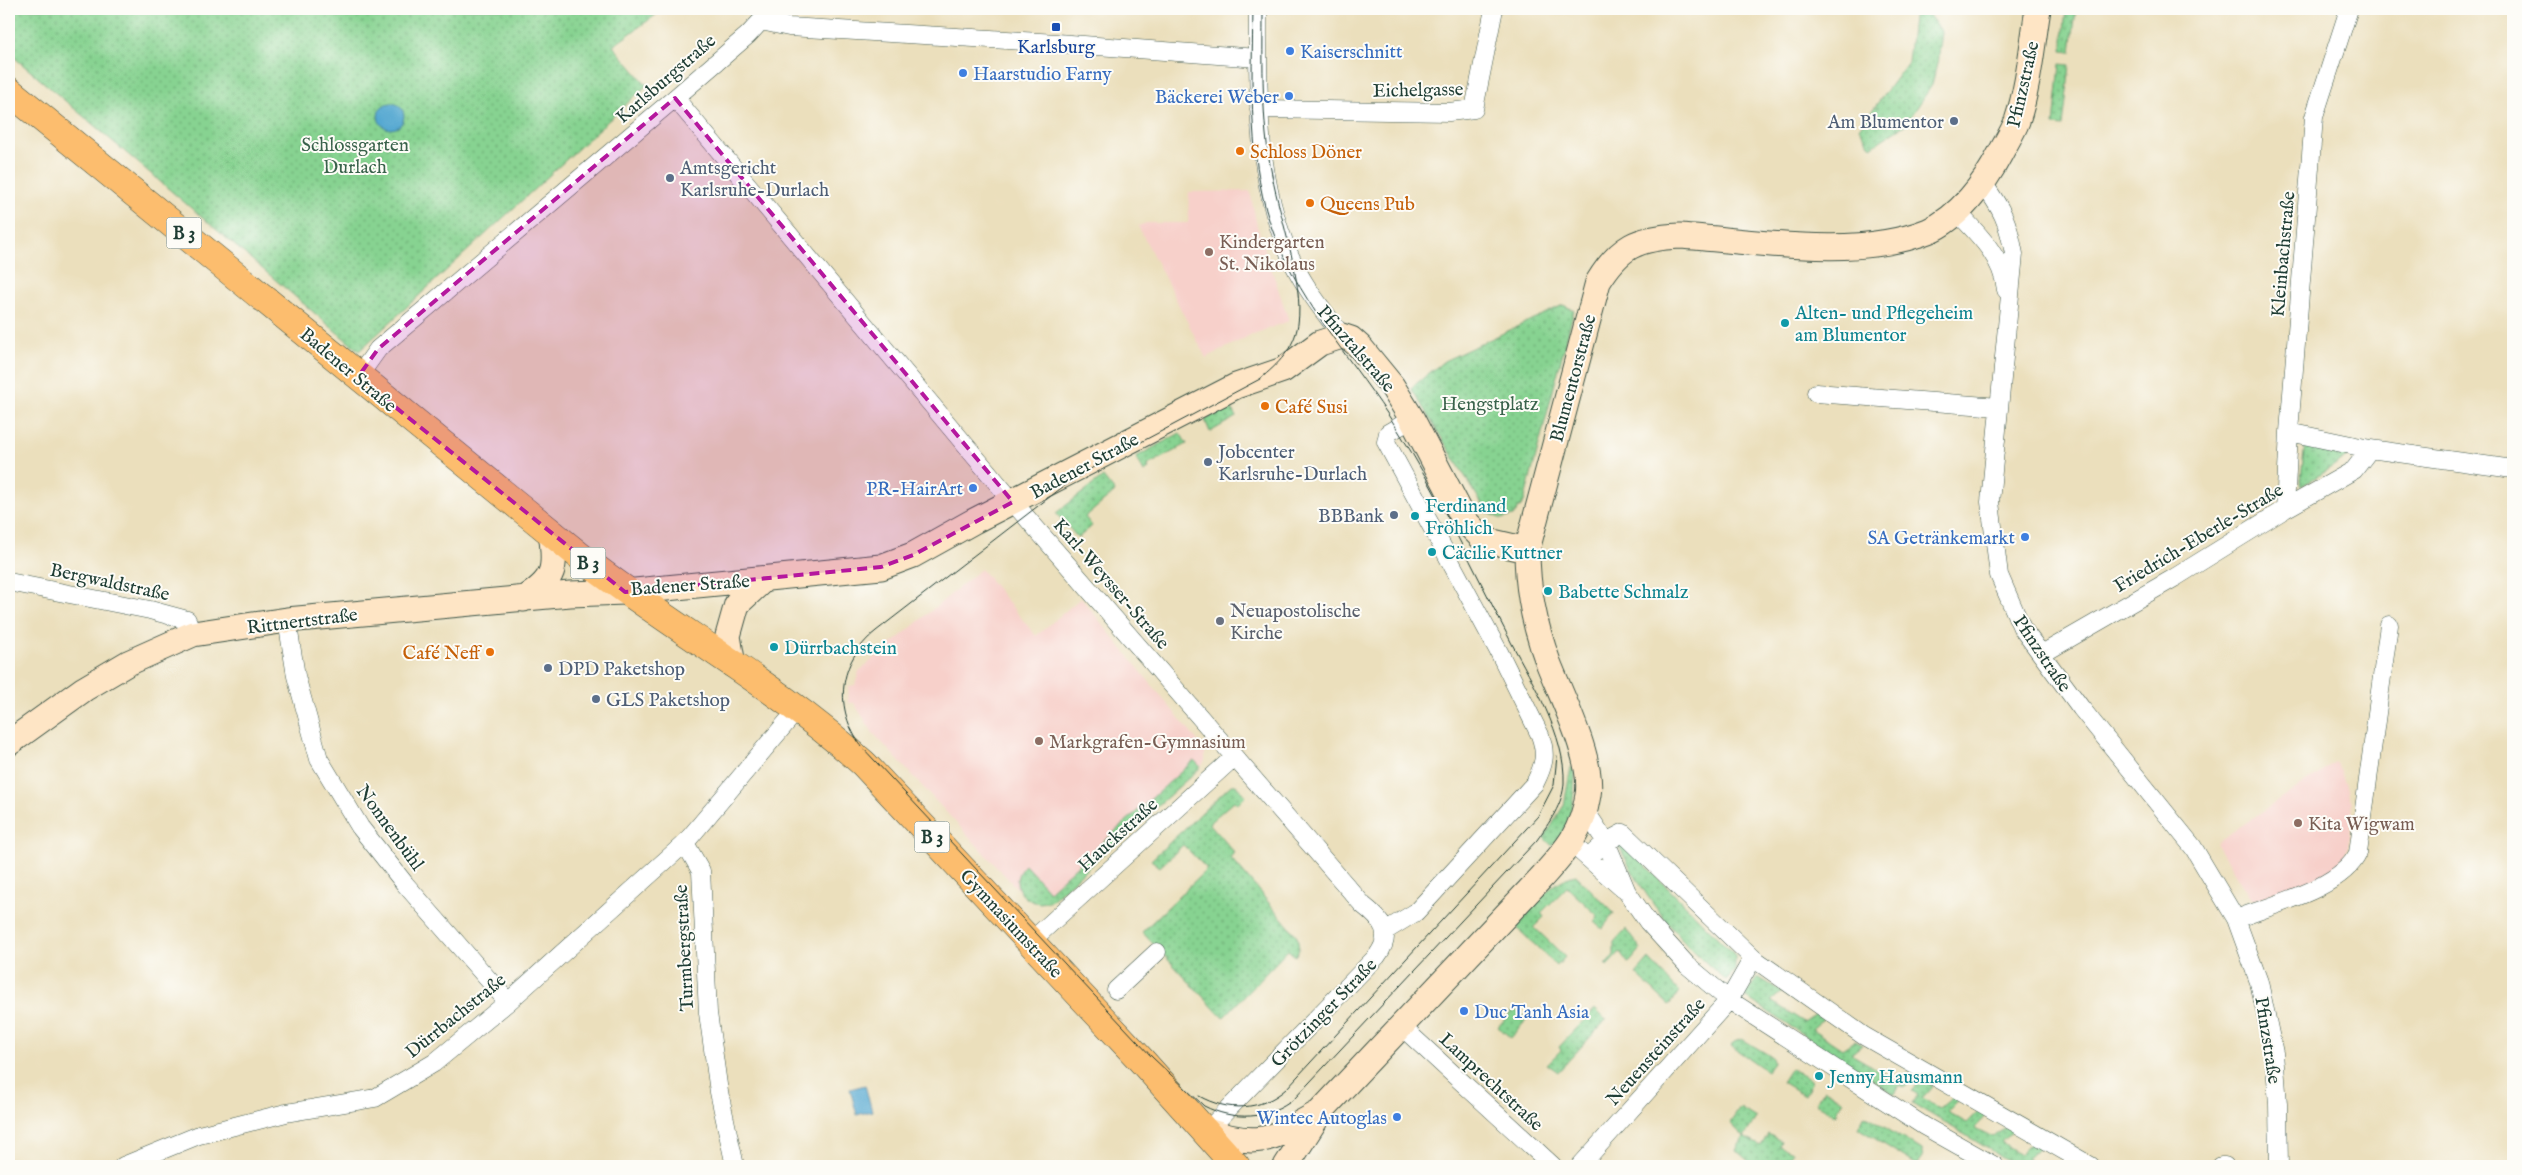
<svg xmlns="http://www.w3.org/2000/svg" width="2522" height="1175" font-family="'IM FELL English',serif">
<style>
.built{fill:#f7d0ca}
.grass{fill:url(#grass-dots);stroke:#538862}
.water{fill:#55a8d1;stroke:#3a7282}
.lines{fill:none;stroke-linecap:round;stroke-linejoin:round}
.street-casing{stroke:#3e5548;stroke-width:19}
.secondary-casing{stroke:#3e5548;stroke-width:27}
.primary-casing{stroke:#3e5548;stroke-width:29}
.street{stroke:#fff;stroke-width:18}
.secondary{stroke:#fee5c5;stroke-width:25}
.primary{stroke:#fcbd6e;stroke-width:28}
.tram{stroke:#1f3d34;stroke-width:1}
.marked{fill:#b5179e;fill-opacity:0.2;stroke:#b5179e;stroke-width:4;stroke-dasharray:10 6;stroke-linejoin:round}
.transit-dot{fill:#1a4fb4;stroke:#fdfcf7;stroke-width:2}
.shop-dot{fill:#3f7fe0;stroke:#fdfcf7;stroke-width:2}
.service-dot{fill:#5c6f8a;stroke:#fdfcf7;stroke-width:2}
.food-dot{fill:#e8710a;stroke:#fdfcf7;stroke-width:2}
.education-dot{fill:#8d6e63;stroke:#fdfcf7;stroke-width:2}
.culture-dot{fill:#0f9aa8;stroke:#fdfcf7;stroke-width:2}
.worship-dot{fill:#6b7280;stroke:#fdfcf7;stroke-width:2}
.labels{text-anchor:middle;stroke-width:4;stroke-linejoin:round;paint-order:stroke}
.shield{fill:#fdfcf7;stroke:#62766e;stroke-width:1}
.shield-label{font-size:18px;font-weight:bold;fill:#1f3d34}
.transit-label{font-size:19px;fill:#164399;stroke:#fdfcf7}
.shop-label{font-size:19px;fill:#366cbe;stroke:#fdfcf7;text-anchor:end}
.street-label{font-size:19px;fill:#1f3d34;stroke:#fdfcf7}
.service-label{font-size:19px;fill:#4e5e75;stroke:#fdfcf7;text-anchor:start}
.park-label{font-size:19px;fill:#39624b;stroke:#fdfcf7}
.food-label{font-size:19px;fill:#c56008;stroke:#fdfcf7;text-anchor:start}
.education-label{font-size:19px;fill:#785e54;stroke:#fdfcf7;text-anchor:start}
.culture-label{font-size:19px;fill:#0d838f;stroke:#fdfcf7;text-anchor:start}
.worship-label{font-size:19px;fill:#5b616d;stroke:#fdfcf7;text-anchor:start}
</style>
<defs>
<pattern id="grass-dots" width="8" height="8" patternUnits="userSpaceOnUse" patternTransform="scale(1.25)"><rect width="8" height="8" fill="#87d391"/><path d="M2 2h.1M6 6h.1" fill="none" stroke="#6eac77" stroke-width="1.8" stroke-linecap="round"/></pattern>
</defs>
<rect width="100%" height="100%" fill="#fdfcf7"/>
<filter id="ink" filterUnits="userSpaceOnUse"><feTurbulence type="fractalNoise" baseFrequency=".02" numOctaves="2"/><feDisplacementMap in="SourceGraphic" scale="10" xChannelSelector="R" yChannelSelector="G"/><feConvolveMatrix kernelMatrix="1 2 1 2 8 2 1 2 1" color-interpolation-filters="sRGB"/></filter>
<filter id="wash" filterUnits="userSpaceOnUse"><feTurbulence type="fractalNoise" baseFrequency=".0096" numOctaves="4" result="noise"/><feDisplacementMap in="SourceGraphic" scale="20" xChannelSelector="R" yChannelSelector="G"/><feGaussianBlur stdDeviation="1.12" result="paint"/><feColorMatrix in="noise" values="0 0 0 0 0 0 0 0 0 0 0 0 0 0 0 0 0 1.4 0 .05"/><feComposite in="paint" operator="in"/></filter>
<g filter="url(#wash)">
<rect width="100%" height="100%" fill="#ebdfbc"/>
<!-- built -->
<path class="built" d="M 1250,191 L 1257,226 L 1289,321 L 1251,335 L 1206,358 L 1138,226 L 1146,223 L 1188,223 L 1189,192 Z
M 981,569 L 1036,636 L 1081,598 L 1205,750 L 1205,761 L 1201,767 L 1052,900 L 1040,903 L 1022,894 L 873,733 L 854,703 L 848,703 L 849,686 L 855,685 L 859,671 Z
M 2335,762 L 2341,772 L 2352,803 L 2348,847 L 2344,856 L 2331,872 L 2257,899 L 2250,898 L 2216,843 Z"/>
<!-- grass -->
<path class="grass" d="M 9,9 L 664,9 L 613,46 L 647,85 L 359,351 L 9,53 Z
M 1914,9 L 1929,9 L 1928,14 L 1942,32 L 1939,55 L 1932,85 L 1906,124 L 1871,147 L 1859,128 L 1908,62 Z
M 2066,9 L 2076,9 L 2071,52 L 2062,51 Z
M 2060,64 L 2070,65 L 2063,126 L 2054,125 Z
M 1563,305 L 1574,310 L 1524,502 L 1513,516 L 1501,519 L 1487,512 L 1411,388 L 1444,361 Z
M 1230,406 L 1236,417 L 1210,432 L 1205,420 Z
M 1180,433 L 1187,444 L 1148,465 L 1149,469 L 1144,472 L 1136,457 Z
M 2305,444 L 2346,451 L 2347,457 L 2302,486 L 2300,485 Z
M 1103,477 L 1115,492 L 1085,517 L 1092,526 L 1078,538 L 1056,513 Z
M 1194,760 L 1201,767 L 1052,900 C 1048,901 1043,903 1039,903 C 1019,900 1009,880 1025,865 L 1049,891 Z
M 1571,767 L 1575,771 C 1575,795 1571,828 1552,846 L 1544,838 L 1564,805 Z
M 1231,785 L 1236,785 L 1246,796 L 1238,804 L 1234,801 L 1209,823 L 1235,853 L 1230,857 L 1297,936 L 1299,949 L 1295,956 L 1288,950 L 1223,1018 L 1142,932 L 1207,869 L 1183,845 L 1160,867 L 1151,860 Z
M 1622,842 L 1735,955 L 1735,970 L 1726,980 C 1676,938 1647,903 1618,844 Z
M 1576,875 L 1614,913 L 1602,929 L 1594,922 L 1598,916 L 1567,887 L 1541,913 L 1544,917 L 1534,927 L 1565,957 L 1557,966 L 1517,928 C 1531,909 1551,880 1576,875 Z
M 1626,929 L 1641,949 L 1630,962 L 1628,963 L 1620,952 L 1607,966 L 1606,965 L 1614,955 L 1614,942 Z
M 1649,959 L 1679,992 L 1669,1005 L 1636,974 Z
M 1758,977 L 1782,992 L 1771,1001 L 1804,1022 L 1816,1014 L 1823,1019 L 1812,1029 L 1842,1049 L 1854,1041 L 1862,1045 L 1851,1054 L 1896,1080 L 1908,1073 L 1914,1075 L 1905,1088 L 1900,1085 L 1894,1094 L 1744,996 Z
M 1514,1009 L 1527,1019 L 1511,1038 L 1498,1027 Z
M 1595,1009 L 1606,1020 L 1558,1072 L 1547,1064 L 1561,1050 L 1559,1047 Z
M 1742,1039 L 1772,1057 L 1773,1063 L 1767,1071 L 1731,1046 L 1734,1042 Z
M 1791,1068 L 1812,1081 L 1805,1096 L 1782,1082 Z
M 1920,1078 L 1933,1086 L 1922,1098 L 1940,1108 L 1953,1097 L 1959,1100 L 1947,1112 L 1967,1123 L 1979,1111 L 1987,1115 L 1975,1128 L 1993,1137 L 2006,1126 L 2014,1130 L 2001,1142 L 2020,1154 L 2033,1141 L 2040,1146 L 2027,1159 L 2040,1166 L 2017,1166 L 1912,1103 L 1918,1095 L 1912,1091 Z
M 1824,1089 L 1843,1101 L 1835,1115 L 1815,1103 Z
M 1740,1108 L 1756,1118 L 1744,1137 L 1761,1146 L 1768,1134 L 1781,1141 L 1779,1146 L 1792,1152 L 1789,1159 L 1795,1162 L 1792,1166 L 1754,1166 L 1736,1150 L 1744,1137 L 1730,1123 Z
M 1865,1115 L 1921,1150 L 1923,1157 L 1917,1165 L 1858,1128 Z"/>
<!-- water -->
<path class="water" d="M378 116a13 13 0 1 1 26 0a13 13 0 1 1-26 0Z
M 865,1085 L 872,1111 L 857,1115 L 850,1089 Z"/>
</g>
<g filter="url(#ink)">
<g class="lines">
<!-- street casing -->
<g class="street-casing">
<path id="street" d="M 1258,9 C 1258,92 1255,179 1290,256 C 1303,286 1323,310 1342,336
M 761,21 L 789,27 L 1057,43 L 1258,58
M 675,98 L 1013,502 L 1363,905 C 1382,920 1394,933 1377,956 L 1207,1131
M 1259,109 L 1449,112 L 1474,109 L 1494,9
M 1982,182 C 2002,209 2008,221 2014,254 L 1990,502 L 1999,575 L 2022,628 L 2081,708 L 2193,847 L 2236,919 L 2259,982 L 2274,1053 L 2278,1104 L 2279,1166
M 1956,211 C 1977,233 2003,257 2006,290
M 358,377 L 378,349 L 675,98 L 748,35 L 761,21
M 1816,393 L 1999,407
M 2289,432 L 2370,449
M 2285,509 L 2289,432 L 2314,117 L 2349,9
M 9,582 L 150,610 L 187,620 L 193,634
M 287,620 L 296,676 L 319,759 L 360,827 L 405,884 L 508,1002
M 2042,654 L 2174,578 L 2285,509 L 2354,470 L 2370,449 L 2513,469
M 1585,810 L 1606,842 L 1627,892 L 1648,922 L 1687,965 L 1729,1000 L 1924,1126 L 1995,1166
M 685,843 L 701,871 L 708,1013 L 719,1092 L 735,1166
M 1580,851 L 1623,889
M 1588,858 L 1606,842 L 1623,833 L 1753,958 L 1864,1036 L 2091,1166
M 2236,919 C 2271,905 2342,888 2358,853 L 2389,625
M 1385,931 L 1416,912 L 1535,783 C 1544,765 1547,755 1540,735 L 1499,652 L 1386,442 L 1388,433 L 1412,419
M 1030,942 L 1233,758
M 1116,990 L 1157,952
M 1402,1027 L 1553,1166
M 123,1166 L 199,1135 L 286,1113 L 375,1098 L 434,1063 L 508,1002 L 685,843 L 797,710
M 1580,1166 L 1729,1000 L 1753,958
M 2221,1166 L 2225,1166"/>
</g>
<!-- secondary casing -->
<g class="secondary-casing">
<path id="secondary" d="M 524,599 C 556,579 556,568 551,532
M 733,665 L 728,636 L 737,604 L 764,579
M 9,743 L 84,689 L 128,663 L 193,634 L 287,620 L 570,594 L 625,592 L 881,567 L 913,555 L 974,521 L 1236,386 L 1283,370 L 1320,343 L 1342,336 L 1351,339 L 1360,347 L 1392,386 L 1412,419 L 1465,521 L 1484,540 L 1527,550
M 1207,1131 C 1260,1148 1270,1140 1317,1114
M 1286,1166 L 1321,1111 L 1540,879 C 1565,851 1582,834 1588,795 C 1594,760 1561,696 1548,662 C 1535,627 1527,587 1527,550 L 1598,282 C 1620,246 1637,238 1680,236 C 1756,241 1855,260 1928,231 C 1959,218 1985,183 2000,154 C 2005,144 2013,132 2017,121 C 2029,85 2032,46 2038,9"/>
</g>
<!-- primary casing -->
<g class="primary-casing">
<path id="primary" d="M 9,91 L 581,557 C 673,629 777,685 864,764 L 1142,1061 L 1236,1166"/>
</g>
<!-- street -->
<use href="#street" class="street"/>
<!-- secondary -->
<use href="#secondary" class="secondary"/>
<!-- primary -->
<use href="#primary" class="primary"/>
<!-- tram -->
<path class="tram" d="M 1253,9 C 1252,83 1247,166 1275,237 C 1304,308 1355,363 1396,427 C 1439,495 1474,570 1511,642 C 1532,682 1566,736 1564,783 C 1563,804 1549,823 1537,840 L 1294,1099 C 1269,1120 1233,1121 1204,1106 L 1152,1057 L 862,747 C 833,708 838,662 876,631 L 1060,489 L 1092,468 L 1260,379 C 1278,364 1294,349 1298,324 C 1304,282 1280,219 1272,175 C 1261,121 1263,64 1263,9
M 1199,1096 C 1227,1112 1261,1111 1286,1089 L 1538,816 L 1554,785 L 1557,756"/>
</g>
</g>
<!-- marked area -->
<path class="marked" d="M 675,98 L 1013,502 L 913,555 L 881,567 L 625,592 L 358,377 L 378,349 Z"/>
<!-- markers -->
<rect class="transit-dot" x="1051" y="22" width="10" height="10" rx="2.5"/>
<g class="shop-dot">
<circle cx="1290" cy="51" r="5"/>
<circle cx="963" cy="73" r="5"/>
<circle cx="1289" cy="96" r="5"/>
<circle cx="973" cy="488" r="5"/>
<circle cx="2025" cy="537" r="5"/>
<circle cx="1464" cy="1011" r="5"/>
<circle cx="1397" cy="1117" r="5"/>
</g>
<g class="service-dot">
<circle cx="1954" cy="121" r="5"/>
<circle cx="670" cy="178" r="5"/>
<circle cx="1208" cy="462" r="5"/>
<circle cx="1394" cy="515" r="5"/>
<circle cx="548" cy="668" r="5"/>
<circle cx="596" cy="699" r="5"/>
</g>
<g class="food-dot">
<circle cx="1240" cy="151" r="5"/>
<circle cx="1310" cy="203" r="5"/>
<circle cx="1265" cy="406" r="5"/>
<circle cx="490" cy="652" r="5"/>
</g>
<g class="education-dot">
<circle cx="1209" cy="252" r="5"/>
<circle cx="1039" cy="741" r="5"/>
<circle cx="2298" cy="823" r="5"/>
</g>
<g class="culture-dot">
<circle cx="1785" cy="323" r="5"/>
<circle cx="1415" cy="516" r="5"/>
<circle cx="1432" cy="552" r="5"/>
<circle cx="1548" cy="591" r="5"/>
<circle cx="774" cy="647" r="5"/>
<circle cx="1819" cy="1076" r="5"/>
</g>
<circle class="worship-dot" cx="1220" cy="621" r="5"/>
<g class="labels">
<!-- shield labels -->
<g class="shield">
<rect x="166.5" y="217.5" width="35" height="31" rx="4"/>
<rect x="570.5" y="547.5" width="35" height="31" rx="4"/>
<rect x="914.5" y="821.5" width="35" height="31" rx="4"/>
</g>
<g class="shield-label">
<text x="184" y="239">B 3</text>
<text x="588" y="569">B 3</text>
<text x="932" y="843">B 3</text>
</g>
<!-- transit labels -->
<g class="transit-label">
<text x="1056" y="53">Karlsburg</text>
</g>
<!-- shop labels -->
<g class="shop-label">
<text x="1300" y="58" text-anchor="start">Kaiserschnitt</text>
<text x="973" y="80" text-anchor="start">Haarstudio Farny</text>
<text x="1279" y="103">Bäckerei Weber</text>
<text x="963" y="495">PR-HairArt</text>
<text x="2015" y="544">SA Getränkemarkt</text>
<text x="1474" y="1018" text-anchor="start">Duc Tanh Asia</text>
<text x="1387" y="1124">Wintec Autoglas</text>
</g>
<!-- street labels -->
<g class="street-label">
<text transform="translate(665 78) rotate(-41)" y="7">Karlsburgstraße</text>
<text transform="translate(2022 84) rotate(-77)" y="7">Pfinzstraße</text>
<text transform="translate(1418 89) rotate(-1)" y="7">Eichelgasse</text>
<text transform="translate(2282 254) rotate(-85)" y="7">Kleinbachstraße</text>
<text transform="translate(1357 348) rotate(49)" y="7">Pfinztalstraße</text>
<text transform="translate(349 369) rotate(40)" y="7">Badener Straße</text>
<text transform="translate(1572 378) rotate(-75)" y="7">Blumentorstraße</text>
<text transform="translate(1084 465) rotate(-28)" y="7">Badener Straße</text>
<text transform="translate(2198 537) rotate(-31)" y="7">Friedrich-Eberle-Straße</text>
<text transform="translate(110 581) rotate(12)" y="7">Bergwaldstraße</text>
<text transform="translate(1112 583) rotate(49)" y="7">Karl-Weysser-Straße</text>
<text transform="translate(690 584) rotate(-4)" y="7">Badener Straße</text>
<text transform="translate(302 620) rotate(-7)" y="7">Rittnertstraße</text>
<text transform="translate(2043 653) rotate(56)" y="7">Pfinzstraße</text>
<text transform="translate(391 827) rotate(54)" y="7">Nonnenbühl</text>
<text transform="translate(1117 834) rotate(-42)" y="7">Hauckstraße</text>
<text transform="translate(1012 923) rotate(47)" y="7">Gymnasiumstraße</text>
<text transform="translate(683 948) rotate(-93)" y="7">Turmbergstraße</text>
<text transform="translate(1323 1012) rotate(-46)" y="7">Grötzinger Straße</text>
<text transform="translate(455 1015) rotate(-39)" y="7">Dürrbachstraße</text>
<text transform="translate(2269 1040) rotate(81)" y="7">Pfinzstraße</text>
<text transform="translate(1655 1051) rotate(-48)" y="7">Neuensteinstraße</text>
<text transform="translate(1492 1081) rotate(43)" y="7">Lamprechtstraße</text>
</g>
<!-- service labels -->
<g class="service-label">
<text x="1944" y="128" text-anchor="end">Am Blumentor</text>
<text x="680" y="174">Amtsgericht<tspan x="680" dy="22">Karlsruhe-Durlach</tspan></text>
<text x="1218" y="458">Jobcenter<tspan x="1218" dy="22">Karlsruhe-Durlach</tspan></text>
<text x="1384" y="522" text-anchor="end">BBBank</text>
<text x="558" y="675">DPD Paketshop</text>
<text x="606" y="706">GLS Paketshop</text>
</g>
<!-- park labels -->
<g class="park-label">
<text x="355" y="151">Schlossgarten<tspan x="355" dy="22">Durlach</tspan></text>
<text x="1490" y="410">Hengstplatz</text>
</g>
<!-- food labels -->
<g class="food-label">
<text x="1250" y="158">Schloss Döner</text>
<text x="1320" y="210">Queens Pub</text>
<text x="1275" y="413">Café Susi</text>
<text x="480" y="659" text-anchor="end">Café Neff</text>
</g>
<!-- education labels -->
<g class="education-label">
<text x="1219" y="248">Kindergarten<tspan x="1219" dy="22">St. Nikolaus</tspan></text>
<text x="1049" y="748">Markgrafen-Gymnasium</text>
<text x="2308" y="830">Kita Wigwam</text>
</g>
<!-- culture labels -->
<g class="culture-label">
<text x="1795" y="319">Alten- und Pflegeheim<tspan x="1795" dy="22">am Blumentor</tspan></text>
<text x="1425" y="512">Ferdinand<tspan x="1425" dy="22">Fröhlich</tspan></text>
<text x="1442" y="559">Cäcilie Kuttner</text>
<text x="1558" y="598">Babette Schmalz</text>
<text x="784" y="654">Dürrbachstein</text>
<text x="1829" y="1083">Jenny Hausmann</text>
</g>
<!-- worship labels -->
<g class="worship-label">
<text x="1230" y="617">Neuapostolische<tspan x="1230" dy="22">Kirche</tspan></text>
</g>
</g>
<!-- margin -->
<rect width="2522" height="1175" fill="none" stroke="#fdfcf7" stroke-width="30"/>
</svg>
